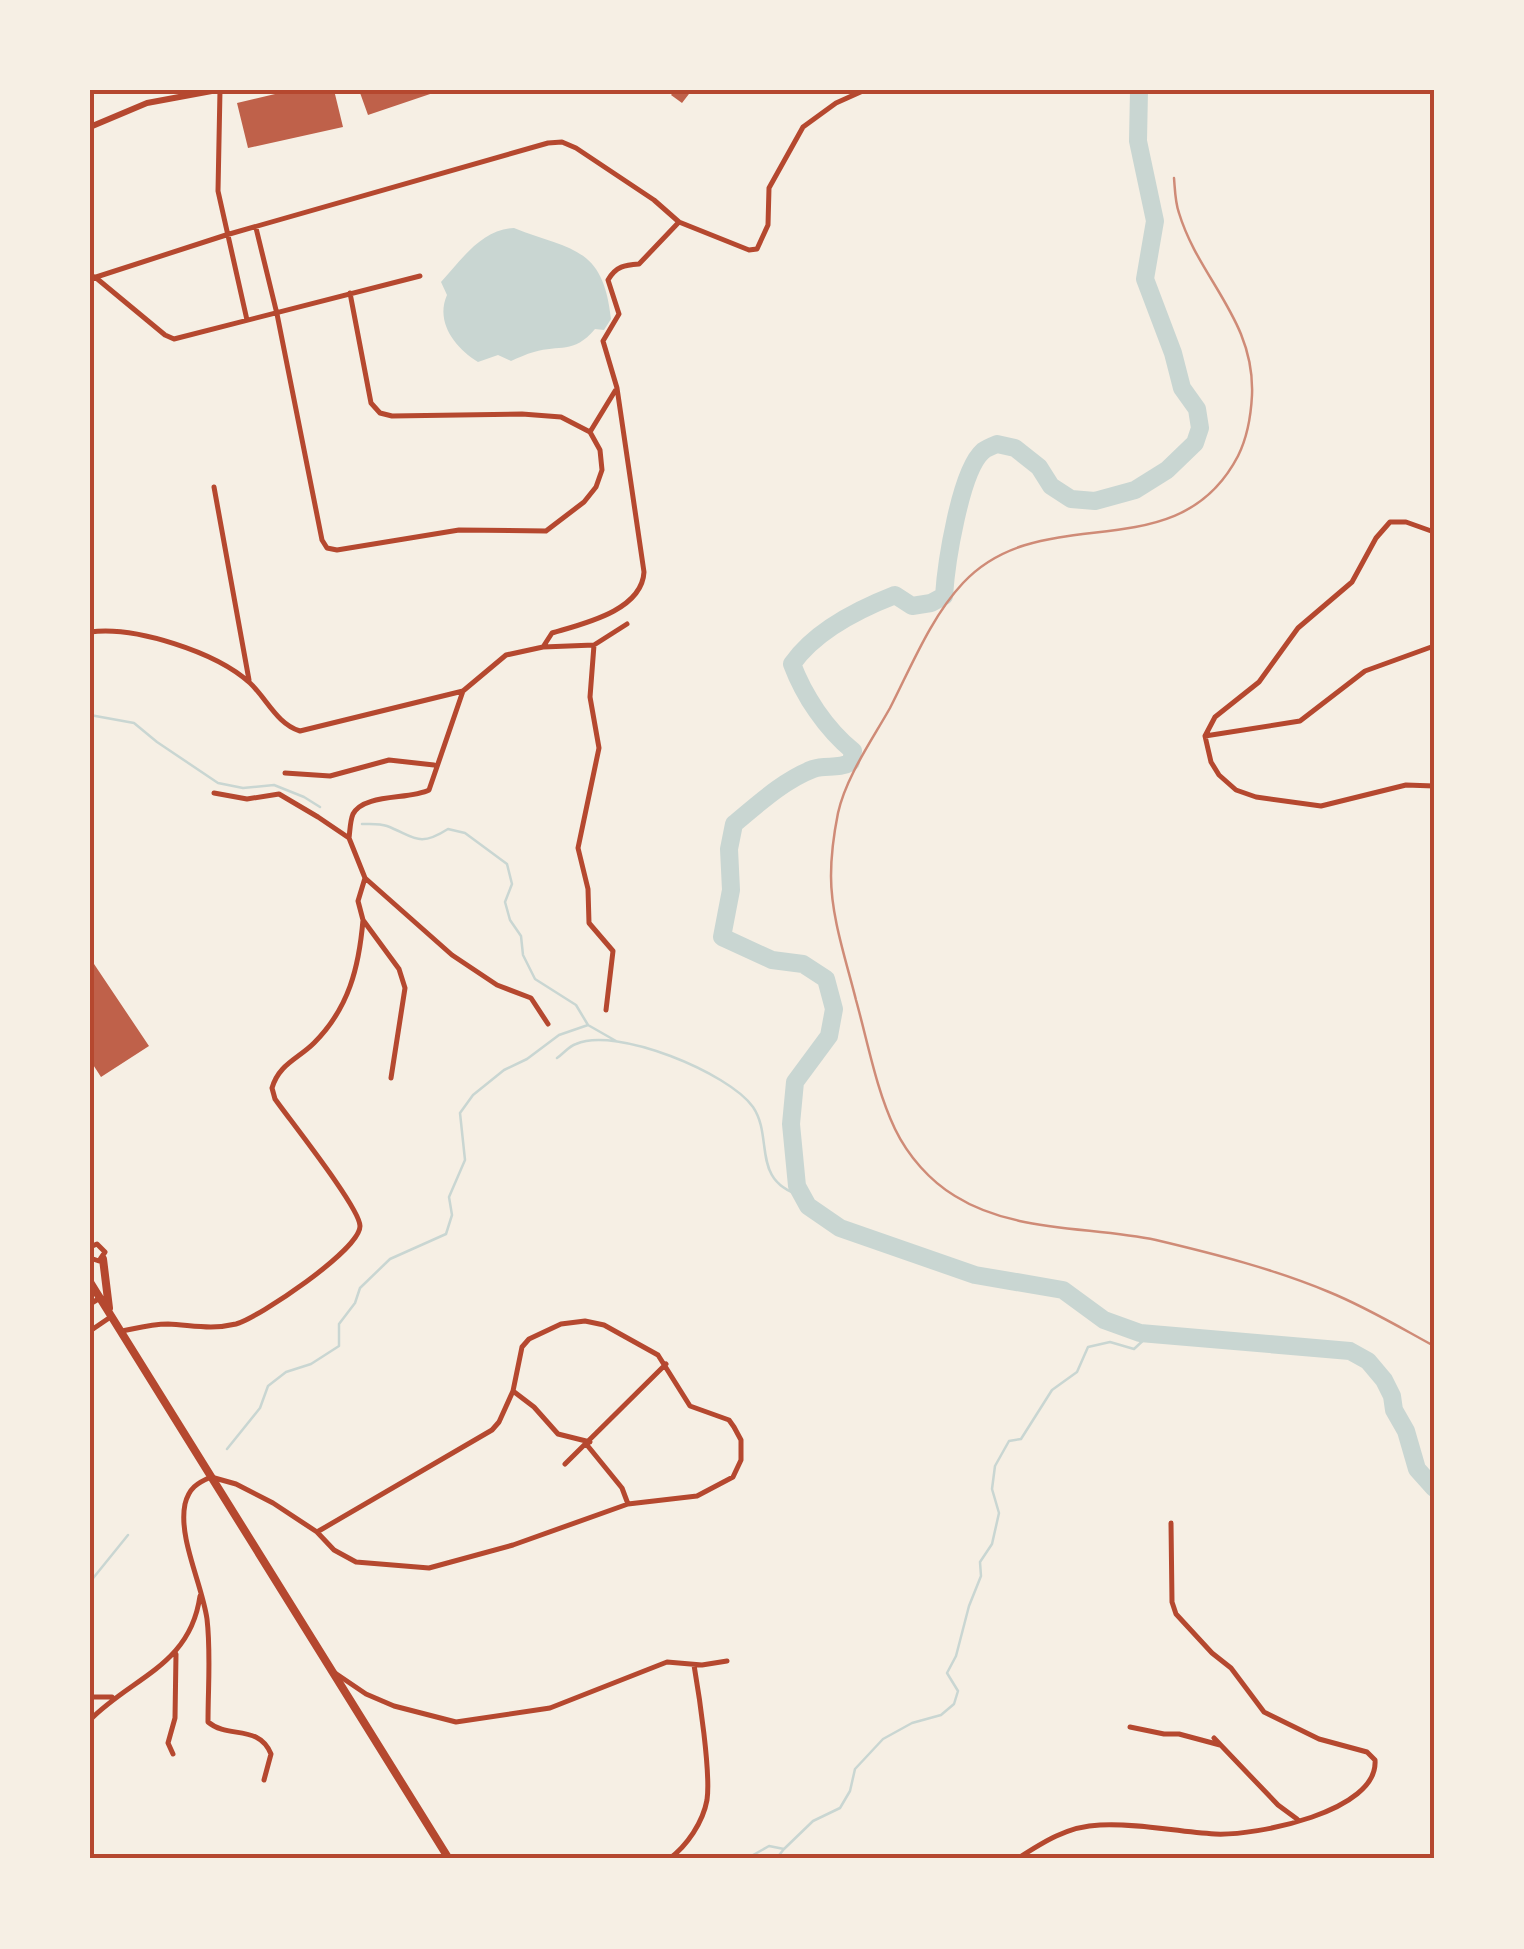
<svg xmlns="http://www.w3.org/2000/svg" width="1524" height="1949" font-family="Jost,sans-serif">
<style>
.water{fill:#c9d6d2}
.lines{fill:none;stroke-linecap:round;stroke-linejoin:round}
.stream{stroke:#c9d6d2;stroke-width:2.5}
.river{stroke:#c9d6d2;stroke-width:18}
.building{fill:#bf614a}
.minor{stroke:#b5482f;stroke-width:5}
.tertiary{stroke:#b5482f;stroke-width:6}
.primary{stroke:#b5482f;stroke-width:8}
.rail{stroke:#cf8b77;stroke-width:2.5}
.neatline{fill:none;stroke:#b5482f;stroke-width:4}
</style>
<rect width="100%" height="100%" fill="#f6efe4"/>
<!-- water -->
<path class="water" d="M 514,228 C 571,251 603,245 611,319 L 604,330 L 595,329 C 573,355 560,344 534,352 C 526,354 518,358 511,361 L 498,355 L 478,362 C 455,348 435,322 447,295 L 441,282 C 461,260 482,229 514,228 Z"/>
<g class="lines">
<!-- stream -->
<path class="stream" d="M 90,715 L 134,723 L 157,742 L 218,783 L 243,788 L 274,785 L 304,797 L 320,807
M 362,824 C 369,824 379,823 387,826 C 415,837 418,848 448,829 L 465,833 L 507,864 L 512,884 L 505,902 L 510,920 L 521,936 L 523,955 L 535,979 L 576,1005 L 588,1025 L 616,1041
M 557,1058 C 563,1054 569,1046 576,1044 C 616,1026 729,1073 753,1107 C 774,1138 750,1181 802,1196
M 227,1449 L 260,1408 L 268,1386 L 286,1372 L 311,1364 L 339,1346 L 339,1324 L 355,1303 L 360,1288 L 390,1259 L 446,1234 L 452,1215 L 449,1197 L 465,1160 L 460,1113 L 473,1095 L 504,1070 L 527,1059 L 559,1035 L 588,1025
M 90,1582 L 128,1535
M 746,1859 L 769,1846 L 784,1849 L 813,1821 L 840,1808 L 850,1791 L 855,1769 L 883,1739 L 912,1723 L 941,1715 L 954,1704 L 958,1691 L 947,1673 L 956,1656 L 969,1606 L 981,1576 L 980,1562 L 992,1544 L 999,1513 L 992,1489 L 995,1466 L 1009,1441 L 1021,1439 L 1052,1390 L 1077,1372 L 1088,1347 L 1110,1342 L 1134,1349 L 1149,1335
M 776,1859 L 784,1849"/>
<!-- river -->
<path class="river" d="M 1139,90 L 1138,141 L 1155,221 L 1145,279 L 1173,353 L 1182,388 L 1197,409 L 1200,428 L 1195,443 L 1167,470 L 1135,490 L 1095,501 L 1071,499 L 1051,486 L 1039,467 L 1015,448 L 997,444 C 992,446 987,448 983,451 C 960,471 946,565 944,596 L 931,603 L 912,606 L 895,595 C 859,609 815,631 792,664 C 804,696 826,729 853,751 L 851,762 C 838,770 826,764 813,769 C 784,780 758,804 734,824 L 729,849 L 731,890 L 722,937 L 772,960 L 803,964 L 826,979 L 834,1009 L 829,1036 L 795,1082 L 791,1124 L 797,1186 L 808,1206 L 840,1228 L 975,1275 L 1063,1290 L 1104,1320 L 1140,1333 L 1350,1351 L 1368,1361 L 1384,1380 L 1392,1396 L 1394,1410 L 1406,1431 L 1417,1469 L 1434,1488"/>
</g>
<!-- building -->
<path class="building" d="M 292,90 L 334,90 L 343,127 L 248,148 L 237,103 Z
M 359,90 L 439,90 L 439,91 L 368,115 Z
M 675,90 L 692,90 L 682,103 L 671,95 Z
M 90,958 L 149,1046 L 101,1077 L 90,1060 Z"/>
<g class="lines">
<!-- minor -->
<path class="minor" d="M 220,90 L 218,191 L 247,320
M 256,228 L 277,314 L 322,540 L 327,548 L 337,550 L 459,530 L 546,531 L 584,502 L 596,487 L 602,470 L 600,450 L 590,432 L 561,417 L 522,414 L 392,416 L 380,413 L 371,403 L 350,293
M 95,277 L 165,335 L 174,339 L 420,276
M 90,279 L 226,235 L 548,143 L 562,142 L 576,148 L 654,200 L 679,222
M 590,432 L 615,391
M 214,487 L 249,680
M 1434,532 L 1406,522 L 1390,522 L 1376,538 L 1352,582 L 1298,628 L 1259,682 L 1215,717 L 1205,736 L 1211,762 L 1219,775 L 1236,790 L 1256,797 L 1321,806 L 1406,785 L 1434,786
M 90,632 C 135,626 216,652 250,683 C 267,699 277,724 300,731 L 463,691
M 594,645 L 590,697 L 599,748 L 578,848 L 588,889 L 589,923 L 613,951 L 606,1010
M 543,647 L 594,645 L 627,624
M 1205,736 L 1300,721 L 1365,671 L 1434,646
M 285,773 L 330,776 L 389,760 L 434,765
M 214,793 L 247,799 L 279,794 L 318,817 L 349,838 L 365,878 L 452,955 L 497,985 L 531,998 L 548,1024
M 349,838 C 350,831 350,821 353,814 C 364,793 410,800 429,790 L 463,691 L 506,655 L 543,647 L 552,633 C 582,624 642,611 644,572 L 617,388 L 603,341 L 619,314 L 608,280 C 616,266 625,265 639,264 L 679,222 L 749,250 L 757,249 L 768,225 L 769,188 L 803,127 L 836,103 L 865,90
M 365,878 L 358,901 L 363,920 L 399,969 L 405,988 L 391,1078
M 90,1247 L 97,1244 L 105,1252 L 99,1261 L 90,1258
M 90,1304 L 100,1298
M 90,1331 L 112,1316
M 122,1331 C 137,1328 152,1324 168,1324 C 192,1325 211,1330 236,1324 C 258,1318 360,1250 360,1226 C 360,1208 289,1119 275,1099 L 272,1088 C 279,1064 298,1059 314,1043 C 349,1008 359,967 363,920
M 513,1391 L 534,1407 L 558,1434 L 590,1442
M 587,1445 L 622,1488 L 628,1504
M 565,1464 L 666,1364
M 335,1673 L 366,1694 L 394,1706 L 456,1722 L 550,1708 L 667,1662 L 702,1665 L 727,1661
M 90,1697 L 112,1697
M 90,1720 C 132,1677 190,1666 200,1596
M 1130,1727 L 1164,1734 L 1179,1734 L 1220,1745
M 1214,1738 L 1278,1805 L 1297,1819
M 173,1754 L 168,1743 L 175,1718 L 176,1654
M 264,1780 L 271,1754 C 259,1724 228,1739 208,1722 C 208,1687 211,1653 207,1619 C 202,1584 178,1538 185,1504 C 189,1488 197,1483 211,1477 L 236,1484 L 273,1503 L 317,1532 L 334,1550 L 356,1562 L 429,1568 L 513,1545 L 628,1504 L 697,1496 L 733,1477 L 741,1460 L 741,1440 L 734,1427 L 729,1420 L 690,1406 L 658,1355 L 604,1325 L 585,1321 L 561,1324 L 529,1339 L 522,1347 L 513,1391 L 499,1422 L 492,1430 L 317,1532
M 669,1859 C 687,1846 703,1822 707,1800 C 711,1773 699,1694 694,1665
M 1017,1859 C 1043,1842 1068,1826 1100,1825 C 1139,1823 1177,1832 1215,1834 C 1255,1836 1379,1812 1375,1760 L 1367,1752 L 1319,1739 L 1264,1712 L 1231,1668 L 1212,1653 L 1176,1614 L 1172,1602 L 1171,1523"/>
<!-- tertiary -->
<path class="tertiary" d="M 90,127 L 147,103 L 217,90"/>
<!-- primary -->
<path class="primary" d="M 103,1259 L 109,1308
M 90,1282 L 449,1859"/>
<!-- rail -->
<path class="rail" d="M 1174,178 C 1175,189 1175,202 1179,213 C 1199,279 1255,320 1252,395 C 1251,415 1247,438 1238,456 C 1177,573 1043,497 963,583 C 931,617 911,667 890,708 C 872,740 846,777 838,813 C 834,833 831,856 831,876 C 831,917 846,960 856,1000 C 868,1043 876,1089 895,1129 C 908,1156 930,1181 955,1196 C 1014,1233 1090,1226 1156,1240 C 1215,1254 1274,1269 1329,1292 C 1366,1307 1399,1327 1434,1346"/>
</g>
<!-- border -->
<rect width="1524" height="1949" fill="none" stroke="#f6efe4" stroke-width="185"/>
<rect x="92" y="92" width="1340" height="1764" class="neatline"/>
</svg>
